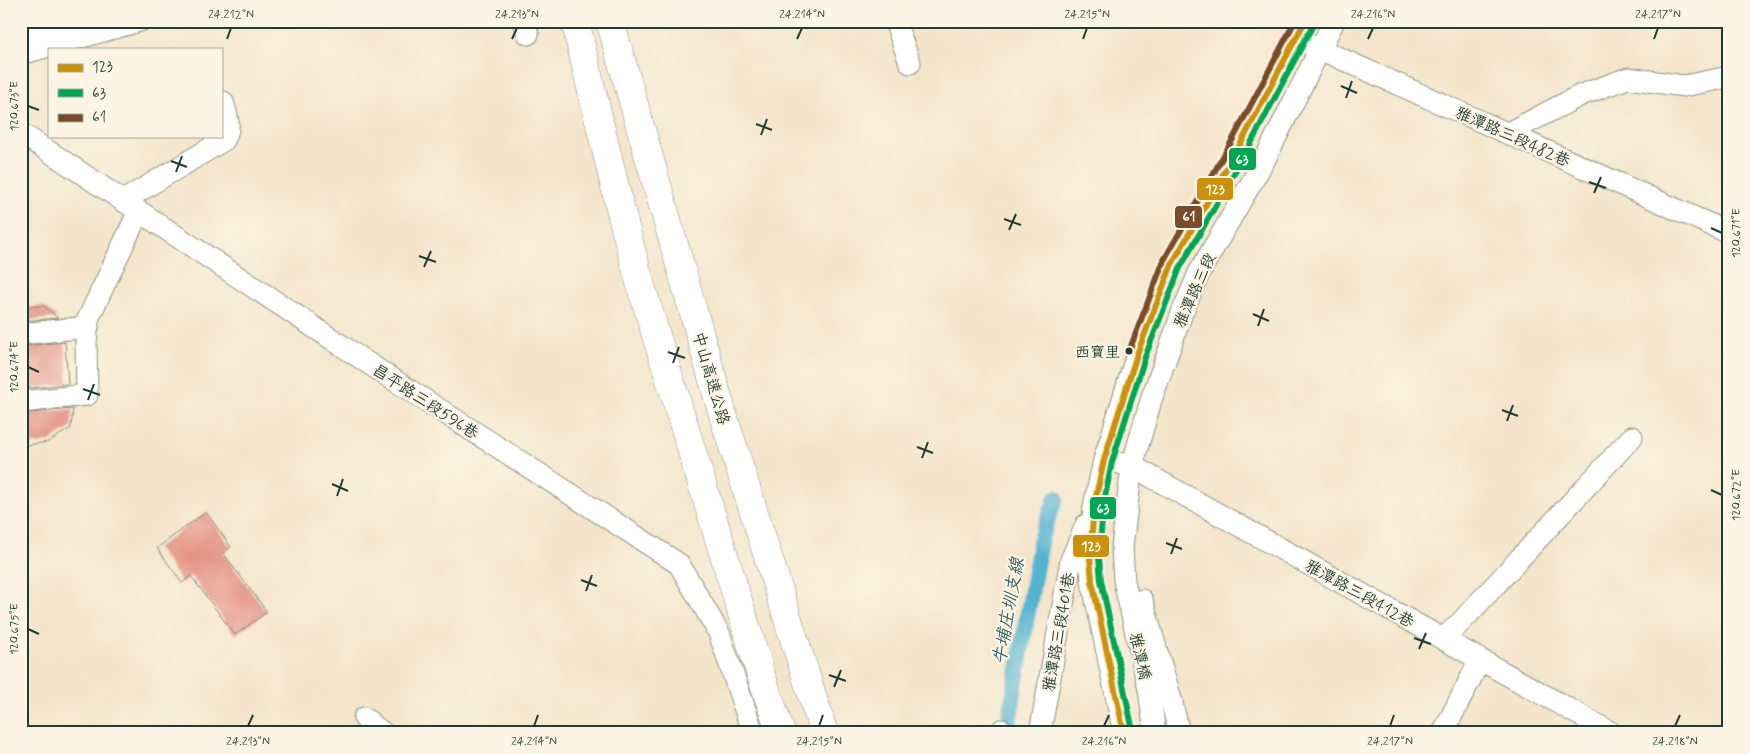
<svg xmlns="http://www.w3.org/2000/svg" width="1750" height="754" font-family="Mynerve,'LXGW WenKai TC',sans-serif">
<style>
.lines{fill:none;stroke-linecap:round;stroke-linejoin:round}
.canal{stroke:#52b3d1;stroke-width:16}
.building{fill:#e38e81}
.minor-casing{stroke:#8a917f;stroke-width:23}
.highway-casing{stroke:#8a917f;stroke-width:29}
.minor{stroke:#fff;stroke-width:21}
.highway{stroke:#fff;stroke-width:28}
.bus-1-casing{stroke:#fcf5e5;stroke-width:10}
.bus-2-casing{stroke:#fcf5e5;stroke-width:10}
.bus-3-casing{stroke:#fcf5e5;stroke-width:10}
.bus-1{stroke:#cc910a;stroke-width:6}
.bus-2{stroke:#00a651;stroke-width:6}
.bus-3{stroke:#7a4b2a;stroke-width:6}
.ticks{fill:none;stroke:#1f3d34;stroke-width:2}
.bus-dot{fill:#1f3d34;stroke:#fcf5e5;stroke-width:2}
.labels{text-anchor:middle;stroke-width:4.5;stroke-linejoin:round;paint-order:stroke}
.bus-label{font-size:15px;fill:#1f3d34;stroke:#fcf5e5;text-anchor:end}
.street-label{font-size:16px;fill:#1f3d34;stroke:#fcf5e5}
.water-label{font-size:18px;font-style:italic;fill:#2e6063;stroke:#fcf5e5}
.line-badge{stroke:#fcf5e5;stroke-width:2}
.badge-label{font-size:14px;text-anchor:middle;font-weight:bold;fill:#fff}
.neatline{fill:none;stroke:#1f3d34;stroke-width:2}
.ticks-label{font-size:12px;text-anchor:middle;fill:#1f3d34}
</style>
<rect width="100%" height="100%" fill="#fcf5e5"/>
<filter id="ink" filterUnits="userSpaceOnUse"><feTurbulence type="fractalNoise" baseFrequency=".02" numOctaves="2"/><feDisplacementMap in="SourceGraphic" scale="10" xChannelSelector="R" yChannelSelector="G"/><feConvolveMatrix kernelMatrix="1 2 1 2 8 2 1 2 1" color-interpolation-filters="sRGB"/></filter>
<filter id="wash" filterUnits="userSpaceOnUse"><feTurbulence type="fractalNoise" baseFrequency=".0096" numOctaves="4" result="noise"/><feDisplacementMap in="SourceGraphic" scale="20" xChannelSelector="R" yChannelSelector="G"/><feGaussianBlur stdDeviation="1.12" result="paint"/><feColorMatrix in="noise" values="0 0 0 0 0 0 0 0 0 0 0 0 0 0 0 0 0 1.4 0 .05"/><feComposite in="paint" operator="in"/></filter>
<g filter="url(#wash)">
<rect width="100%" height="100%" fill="#f4e5ca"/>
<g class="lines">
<!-- canal -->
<path class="canal" d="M 1007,733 L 1041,537 L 1056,498"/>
</g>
<g id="blocks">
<!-- building -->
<path class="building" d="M 44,306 L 58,318 L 21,321 L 21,307 Z
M 65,342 L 68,384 L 21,389 L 21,346 Z
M 73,409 L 71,428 L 48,442 L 21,446 L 21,414 Z
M 206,512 L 231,547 L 223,553 L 267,612 L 235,635 L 191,576 L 182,583 L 157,548 Z"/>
</g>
</g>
<g filter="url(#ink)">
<use href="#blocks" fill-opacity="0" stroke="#8a917f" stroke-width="1"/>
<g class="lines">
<!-- minor casing -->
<g class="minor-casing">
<path id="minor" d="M 524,21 L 528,34
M 895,21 L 910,63
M 21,35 L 71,21
M 1306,43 L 1729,233
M 21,54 L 140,21
M 21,133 L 386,375 L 679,564 L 719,633 L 753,733
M 1508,133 L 1581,95 L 1628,78 L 1684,86 L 1729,77
M 123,201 L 224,140 C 232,127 227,116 223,102
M 21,334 L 88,327
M 21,402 L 87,395 L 86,344 L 88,319 L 139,211
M 1119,463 L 1132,466 L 1612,733
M 1142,600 L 1171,699 L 1179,733
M 1443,639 L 1461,622 L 1632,437
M 364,718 L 383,733
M 1001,733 L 1002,730
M 1040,733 L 1071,560 L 1086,525
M 1124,733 L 1092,581 L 1090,558 L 1094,506 L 1104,460 L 1137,354 L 1172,264 L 1241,143 L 1305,21
M 1155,733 L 1149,690 L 1124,581 L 1122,547 L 1132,466 L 1152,397 L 1168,353 L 1182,313 L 1200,271 L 1264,161 L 1334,21
M 1443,733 L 1480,660"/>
</g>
<!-- highway casing -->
<g class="highway-casing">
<path id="highway" d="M 575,21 L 622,216 L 640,283 L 761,675 L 781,733
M 610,21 L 723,415 L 824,733"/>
</g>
<!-- minor -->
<use href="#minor" class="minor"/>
<!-- highway -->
<use href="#highway" class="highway"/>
<!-- bus-1 casing -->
<g class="bus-1-casing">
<path id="bus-1" d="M 1124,733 L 1092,581 L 1090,558 L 1094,506 L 1104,460 L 1137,354 L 1172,264 L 1241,143 L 1305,21"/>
</g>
<!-- bus-2 casing -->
<g class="bus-2-casing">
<path id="bus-2" d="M 1133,731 L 1101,580 L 1099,558 L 1103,507 L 1112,462 L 1145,357 L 1180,268 L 1249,147 L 1313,25"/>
</g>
<!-- bus-3 casing -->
<g class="bus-3-casing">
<path id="bus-3" d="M 1129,351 L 1164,260 L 1233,139 L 1295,21"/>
</g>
<!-- bus-1 -->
<use href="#bus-1" class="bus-1"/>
<!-- bus-2 -->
<use href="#bus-2" class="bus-2"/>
<!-- bus-3 -->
<use href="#bus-3" class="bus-3"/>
</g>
</g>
<!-- ticks -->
<path class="ticks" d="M 227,39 L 231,28M 512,39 L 517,28M 797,39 L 802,28M 1083,39 L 1087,28M 1368,39 L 1373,28M 1654,39 L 1658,28M 1341,86 L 1357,93M 1346,98 L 1352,81M 28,106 L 39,110M 756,124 L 772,130M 761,135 L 767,119M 171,161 L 187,167M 176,172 L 182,156M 1589,182 L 1606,188M 1594,193 L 1601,177M 1004,219 L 1021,225M 1711,228 L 1722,233M 1009,230 L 1016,214M 419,256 L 436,262M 424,267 L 431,251M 1253,314 L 1269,321M 1258,326 L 1264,309M 668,352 L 685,358M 673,363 L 679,347M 28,367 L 39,372M 83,389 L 100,395M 88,400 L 94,384M 1502,410 L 1518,416M 1507,421 L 1513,405M 917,447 L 933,453M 922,458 L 928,442M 332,484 L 348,491M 1711,490 L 1722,495M 337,496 L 343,479M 1166,543 L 1182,549M 1171,554 L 1177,538M 581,580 L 597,586M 586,591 L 592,575M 28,629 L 39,634M 1414,638 L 1431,644M 1419,649 L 1426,633M 829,675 L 846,681M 834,687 L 841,670M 248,726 L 253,715M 534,726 L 538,715M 819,726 L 823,715M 1104,726 L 1109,715M 1390,726 L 1394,715M 1675,726 L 1680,715"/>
<!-- markers -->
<circle class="bus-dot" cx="1129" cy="351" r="4.5"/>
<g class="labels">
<!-- bus labels -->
<g class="bus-label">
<text x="1120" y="357">西寶里</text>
</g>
<!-- street labels -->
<g class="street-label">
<text transform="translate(1513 136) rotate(24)" y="6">雅潭路三段482巷</text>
<text transform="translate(1194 290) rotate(-66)" y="6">雅潭路三段</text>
<text transform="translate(712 378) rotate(74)" y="6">中山高速公路</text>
<text transform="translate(426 401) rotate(33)" y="6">昌平路三段596巷</text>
<text transform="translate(1360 593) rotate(29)" y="6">雅潭路三段412巷</text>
<text transform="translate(1058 632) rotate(-80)" y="6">雅潭路三段401巷</text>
<text transform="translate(1141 656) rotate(77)" y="6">雅潭橋</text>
</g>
<!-- water labels -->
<g class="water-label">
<text transform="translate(1008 611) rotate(-80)" y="6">牛埔庄圳支線</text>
</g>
</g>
<g class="line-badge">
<rect x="1228" y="147" width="29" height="24" rx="5" fill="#00a651"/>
<rect x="1196" y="177" width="38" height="24" rx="5" fill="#cc910a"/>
<rect x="1174" y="205" width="29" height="24" rx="5" fill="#7a4b2a"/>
<rect x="1089" y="496" width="28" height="24" rx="5" fill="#00a651"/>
<rect x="1072" y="534" width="38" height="24" rx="5" fill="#cc910a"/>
</g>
<g class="badge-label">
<text x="1242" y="164">63</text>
<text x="1215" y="194">123</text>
<text x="1189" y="221">61</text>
<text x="1103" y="513">63</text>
<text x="1091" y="551">123</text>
</g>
<!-- margin -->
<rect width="1750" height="754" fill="none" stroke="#fcf5e5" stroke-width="55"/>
<!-- legend -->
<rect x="48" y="48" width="175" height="90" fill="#fcf5e5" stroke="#a4ab9e"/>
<rect x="58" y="64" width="25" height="8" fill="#cc910a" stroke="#a4ab9e"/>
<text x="92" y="72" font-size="15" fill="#1f3d34">123</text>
<rect x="58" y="89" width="25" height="8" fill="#00a651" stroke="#a4ab9e"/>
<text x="92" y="98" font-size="15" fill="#1f3d34">63</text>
<rect x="58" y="114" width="25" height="8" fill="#7a4b2a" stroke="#a4ab9e"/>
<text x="92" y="122" font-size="15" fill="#1f3d34">61</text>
<rect x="28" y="28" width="1694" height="698" class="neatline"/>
<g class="ticks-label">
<text x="231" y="18">24.212°N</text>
<text x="517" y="18">24.213°N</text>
<text x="802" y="18">24.214°N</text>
<text x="1087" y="18">24.215°N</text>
<text x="1373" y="18">24.216°N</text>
<text x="1658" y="18">24.217°N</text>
<text transform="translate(14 106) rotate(-90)" y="4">120.673°E</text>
<text transform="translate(1736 233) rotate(-90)" y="4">120.671°E</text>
<text transform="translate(14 367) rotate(-90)" y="4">120.674°E</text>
<text transform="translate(1736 495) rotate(-90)" y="4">120.672°E</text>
<text transform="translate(14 629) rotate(-90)" y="4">120.675°E</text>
<text x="248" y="745">24.213°N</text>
<text x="534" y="745">24.214°N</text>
<text x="819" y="745">24.215°N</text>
<text x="1104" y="745">24.216°N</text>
<text x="1390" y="745">24.217°N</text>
<text x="1675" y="745">24.218°N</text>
</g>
</svg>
